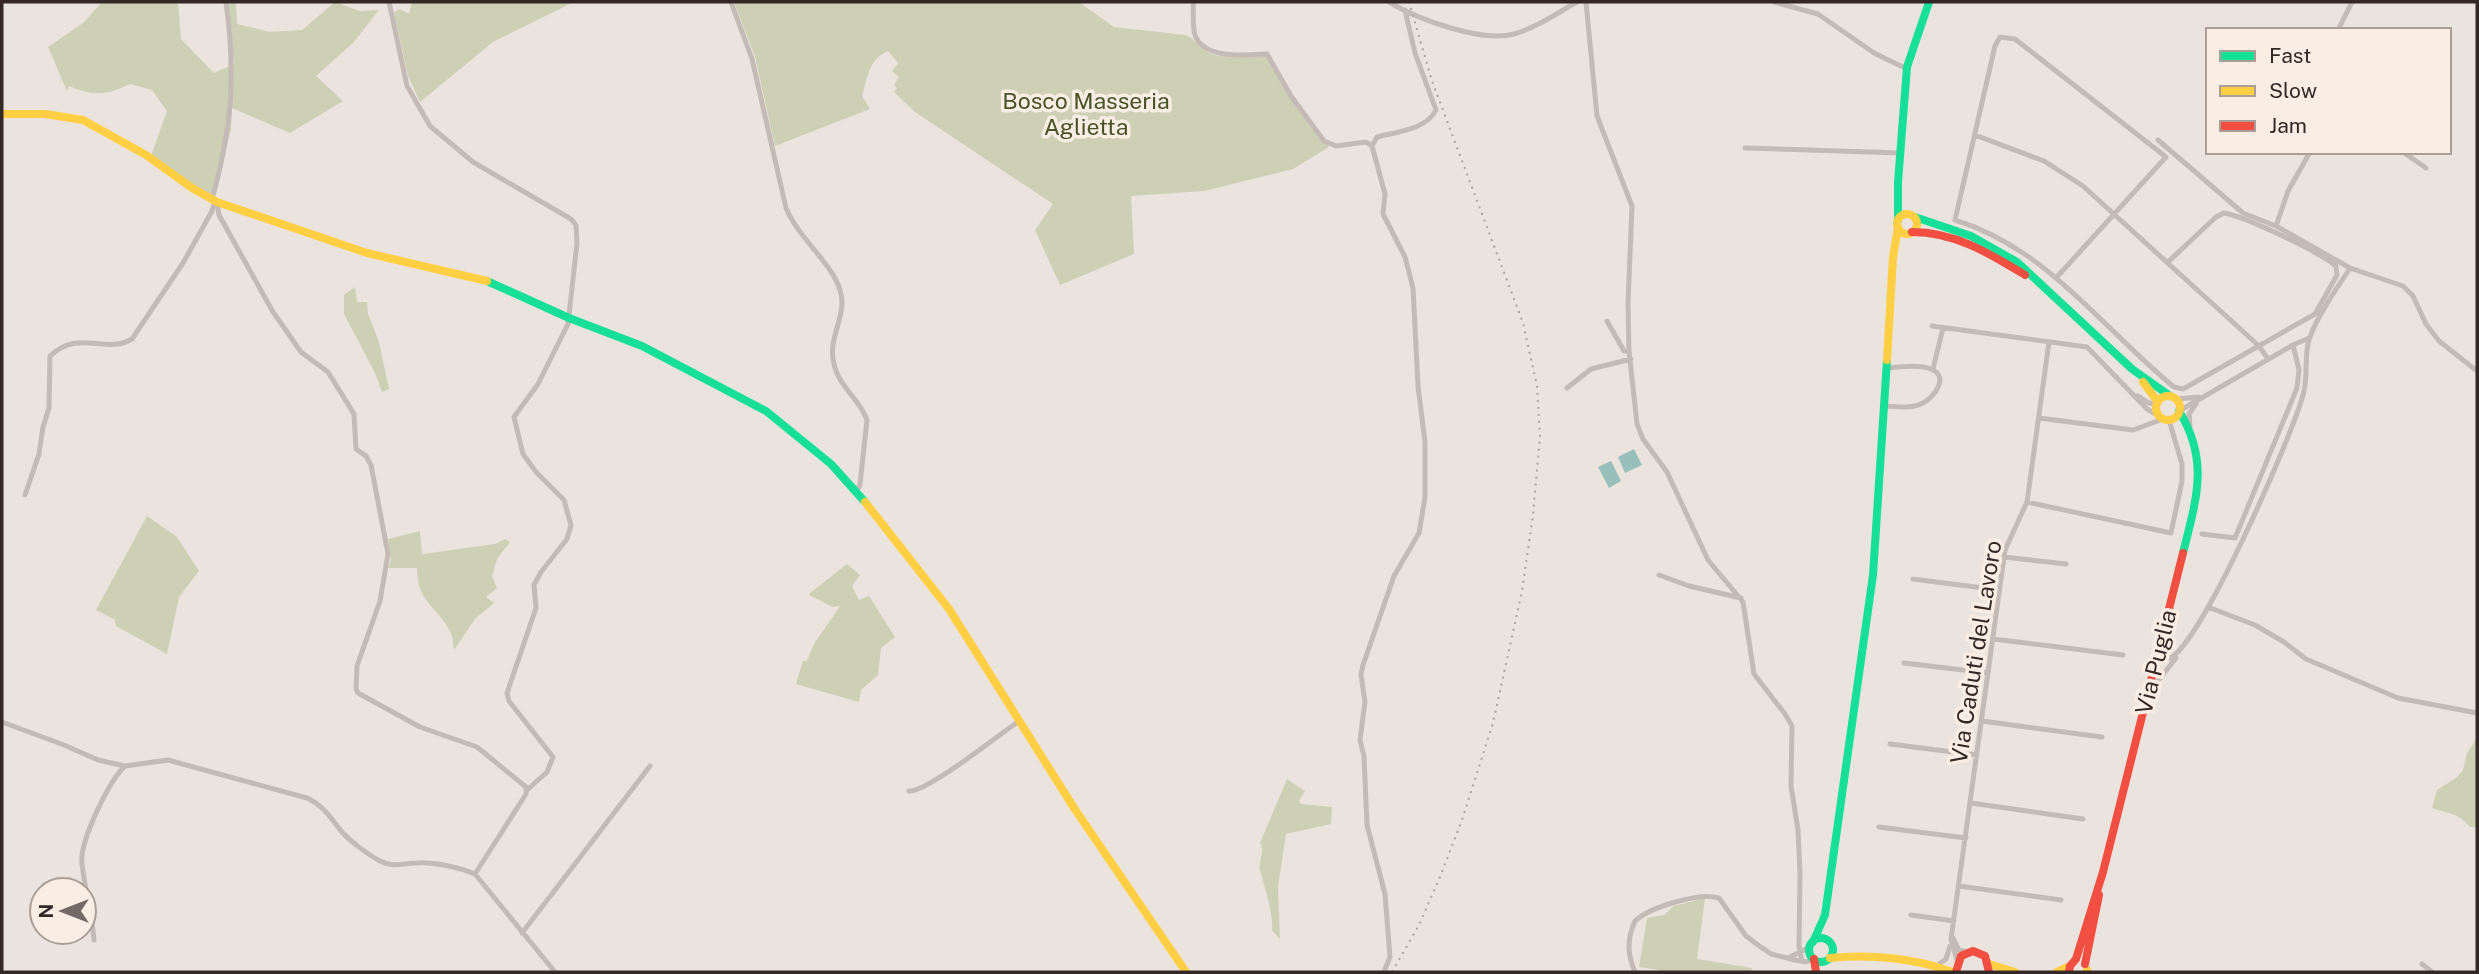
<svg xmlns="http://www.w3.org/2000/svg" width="2479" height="974" font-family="'Public Sans',sans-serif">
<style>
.green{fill:#ced0b6}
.water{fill:#99bfba}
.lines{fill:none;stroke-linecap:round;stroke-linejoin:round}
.street{stroke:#c4bbb6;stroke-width:5}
.fast{stroke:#16e098;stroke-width:8}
.slow{stroke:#ffcf43;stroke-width:8}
.jam{stroke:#f24e42;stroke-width:8}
.rail{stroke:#aba4a1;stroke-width:2;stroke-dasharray:2 5;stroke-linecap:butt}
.labels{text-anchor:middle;stroke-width:7;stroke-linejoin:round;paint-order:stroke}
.park-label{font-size:23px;fill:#495329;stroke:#f9ede4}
.street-label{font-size:23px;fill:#342826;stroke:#f9ede4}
</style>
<rect width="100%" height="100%" fill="#ebe3dd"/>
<!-- green -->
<path class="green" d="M 102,2 L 178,2 L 181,39 L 214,73 L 234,64 L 227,5 L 236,2 L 237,24 L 270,32 L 302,30 L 335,2 L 360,11 L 379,10 L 353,43 L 316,76 L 343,101 L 290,133 L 232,108 L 231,130 L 212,198 L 151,156 L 167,111 L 152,90 L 130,84 C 107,95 94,97 69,86 L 67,91 L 48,47 L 83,23 Z
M 412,2 L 574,2 L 493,42 L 420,102 L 408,76 L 394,13 L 399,9 L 409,14 Z
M 734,2 L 1079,2 L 1114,27 L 1185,35 C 1196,39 1201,50 1212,54 C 1227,60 1251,56 1268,56 L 1300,113 L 1329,147 L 1293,169 L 1204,191 L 1131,196 L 1134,254 L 1060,285 L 1035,230 L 1053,204 L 915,112 L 894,92 L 897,88 L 894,85 L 899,77 L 892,71 L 898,63 L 888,51 C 868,60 868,77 862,96 L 870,109 L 775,146 L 755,57 Z
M 355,287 L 357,302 L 367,302 L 368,314 L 379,342 L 389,389 L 382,392 L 375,373 L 344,314 L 344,295 Z
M 147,516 L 177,537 L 199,571 L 179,597 L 167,654 L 116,626 L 115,620 L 96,610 Z
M 420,531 L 422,555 L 423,554 L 495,544 L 505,539 L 510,542 L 497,559 L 492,576 L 497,588 L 486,597 L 494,603 L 475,619 L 454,650 C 453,645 453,638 451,633 C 438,606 417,604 417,568 L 388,568 L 391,561 L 388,539 Z
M 847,564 L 860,575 L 852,586 L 859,600 L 869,596 L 895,637 L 881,648 L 878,675 L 861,690 L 859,702 L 796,684 L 803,661 L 807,661 L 814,644 L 840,606 L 833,607 L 809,595 L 810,593 Z
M 2477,738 L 2477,827 L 2470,827 C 2458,812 2448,814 2432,808 L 2437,790 L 2456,778 L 2463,770 L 2467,753 Z
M 1287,779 L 1305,791 L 1299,801 L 1301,804 L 1332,807 L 1331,824 L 1286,834 L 1278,887 L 1280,939 L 1272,930 C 1273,909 1265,891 1260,870 C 1258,860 1266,852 1260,843 Z
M 1705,898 L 1697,959 L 1752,968 L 1751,972 L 1659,972 L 1659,970 L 1639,967 L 1647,918 L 1664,915 L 1674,906 Z"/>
<!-- water -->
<path class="water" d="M 1634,449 L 1642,465 L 1625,473 L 1618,457 Z
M 1611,461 L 1621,481 L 1609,488 L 1598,467 Z"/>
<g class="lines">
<!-- street -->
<path class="street" d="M 389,2 L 407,86 L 430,126 L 473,162 L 571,219 L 576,225 L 577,243 L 568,324 L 538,384 L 514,417 L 523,454 L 536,472 L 564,500 L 571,525 L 567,539 L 541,572 L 534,585 L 536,608 L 507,693 L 509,701 L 553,757 L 547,772 L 527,790
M 731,2 L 752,59 L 786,208 C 799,239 832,263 840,290 C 848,313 829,336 833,359 C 837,387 859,397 867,420 L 860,484 L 857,491
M 1193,2 C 1194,12 1192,26 1195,35 C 1204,60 1246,55 1267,54 L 1291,96 L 1324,141 L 1336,146 L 1366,142 L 1372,146 L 1385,194 L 1383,214 L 1405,257 L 1413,288 L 1418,386 L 1425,442 L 1425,497 L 1419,533 L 1394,576 L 1363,665 L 1361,675 L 1365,702 L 1360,740 L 1364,756 L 1367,825 L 1385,894 L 1390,957 L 1384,972
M 1389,2 C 1417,19 1482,43 1514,34 C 1536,28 1557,13 1577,2
M 1586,2 L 1597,116 L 1632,206 L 1628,304 L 1629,351 L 1637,424 L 1643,439 L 1667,472 L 1708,560 L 1743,602 L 1754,674 L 1785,714 L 1792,726 L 1791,786 L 1798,830 L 1800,873 L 1799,946 L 1802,961
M 1774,2 L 1818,14 L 1874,53 L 1907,69
M 2338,30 L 2352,2
M 1975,135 L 2044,161 L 2083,186 L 2259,346 L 2268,359
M 2158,140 L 2243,213 L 2276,226 L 2350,268 L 2403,286 L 2413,296 L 2426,324 L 2439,341 L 2477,371
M 1372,146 L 1377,137 C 1396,132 1426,130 1436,110 L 1415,53 L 1405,10
M 1745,148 L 1901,153
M 2403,152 L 2426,168
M 212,199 C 232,128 236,75 226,2
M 217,202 L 219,215 L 273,312 L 301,352 L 328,372 L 354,414 L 356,449 L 366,456 L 371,465 L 388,554 L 380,601 L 357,666 L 356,689 L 358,693 L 420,727 L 477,747 L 526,787 L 526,794 L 475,874
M 2276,226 L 2288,191 L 2310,152
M 2056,278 L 2166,157 L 2015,39 L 2000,37 L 1995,46 L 1955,220 C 2047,248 2102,328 2174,387 L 2183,389 L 2315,314 L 2337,275 L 2336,266 C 2319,252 2247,217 2224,213 L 2216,217 L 2168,262
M 1607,321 L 1624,351 L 1629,351
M 1932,326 L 2087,347 L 2147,409 L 2159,416
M 1933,369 L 1943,328
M 1567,388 L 1591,369 L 1631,359
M 2138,396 L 2149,403 L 2156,404
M 2176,399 L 2199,397
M 1884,406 C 1897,407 1912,409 1923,403 C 1934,398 1950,376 1931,369 C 1918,364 1901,367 1887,368
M 2179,411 L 2293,345 L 2309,338
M 2039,418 L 2133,430 L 2163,419
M 2190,427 L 2189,414 L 2196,404
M 25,495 L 39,454 L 43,427 L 49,408 L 50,356 C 80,328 105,355 132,339 L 183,263 L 212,211 L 215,201
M 2027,502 L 2171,533 L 2182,481 L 2182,464 L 2169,420
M 2202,534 L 2235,538 L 2297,388 L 2299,370 L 2293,345
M 2004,557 L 2066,564
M 1659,575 L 1689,586 L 1741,598
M 1913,579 L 1999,590
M 2208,607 L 2255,625 L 2284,642 L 2306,659 L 2398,698 L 2477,713
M 1993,639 L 2123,655
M 2160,649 L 2163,656 L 2170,658 C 2202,643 2292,436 2303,395 C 2309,376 2303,355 2310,337 C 2319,313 2336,290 2350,268
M 1904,663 L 1988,673
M 2149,689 L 2154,686 L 2176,658
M 1982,721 L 2102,737
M 2,722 L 64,745 L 98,760 L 125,766 L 168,760 L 307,798 C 324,806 330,817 341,831 C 350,841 367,854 380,861 C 393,868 404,863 417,863 C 435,862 458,867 475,874 L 555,972
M 1890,744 L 1977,755
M 909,791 C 926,793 1000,734 1019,721
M 1971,803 L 2083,819
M 1879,827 L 1966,838
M 1959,886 L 2061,900
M 1911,915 L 1954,921
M 522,933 L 650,766
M 1953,938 L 1959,950 L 1967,952
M 94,940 C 92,914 85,890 82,864 C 79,842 109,781 125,766
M 1788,958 L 1810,947
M 1957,960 L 1951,939 L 2005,550 L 2027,502 L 2049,342
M 1939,964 L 1946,959 L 1950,946
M 2422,964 L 2432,972
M 1635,972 C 1627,954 1627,939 1635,921 C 1650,907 1700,892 1719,898 L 1746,936 L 1758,945 L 1771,954 L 1795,960 L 1806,962 L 1814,959"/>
<!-- fast -->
<path class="fast" d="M 1915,217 L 1971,236 L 2017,262 L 2132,369 L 2170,396
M 1898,220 L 1898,182 L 1907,67 L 1929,2
M 487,281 L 569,318 L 642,346 L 766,411 L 831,464 L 865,502
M 2179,411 C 2210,461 2196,500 2183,553
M1809 950a12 12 0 1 1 24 0a12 12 0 1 1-24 0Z
M 1813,942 L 1825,915 L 1873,575 L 1887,360"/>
<!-- slow -->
<path class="slow" d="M 2,114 L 45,114 L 83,120 L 146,155 L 192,188 L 217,202 L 367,253 L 487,281
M1897 224a10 10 0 1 1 20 0a10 10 0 1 1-20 0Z
M 1887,360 L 1893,257 L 1898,227
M 2143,382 L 2158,402
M2156 408a12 12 0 1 1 24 0a12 12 0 1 1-24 0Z
M 865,502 L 949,609 L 1074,808 L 1186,972
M 1830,958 C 1870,954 1915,958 1952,972
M 1989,964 L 2015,972
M 2087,970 L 2088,972
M 2057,972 L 2070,966"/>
<!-- jam -->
<path class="jam" d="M 1912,232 C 1955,232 1989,253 2025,275
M 1814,959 L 1816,972
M 2085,964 L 2099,895
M 1956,972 L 1961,956 L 1973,951 L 1985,956 L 1989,972
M 2069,972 L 2070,966 L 2076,959 L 2103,872 L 2183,553"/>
<!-- rail -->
<path class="rail" d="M 1392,972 L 1419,925 L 1440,877 L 1462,820 L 1493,723 L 1522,591 L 1533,515 L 1540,437 L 1537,386 L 1523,323 L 1432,81 L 1409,2"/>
</g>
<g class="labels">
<!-- park labels -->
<g class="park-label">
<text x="1086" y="109">Bosco Masseria<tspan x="1086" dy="26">Aglietta</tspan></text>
</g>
<!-- street labels -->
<g class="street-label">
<text transform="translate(1976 652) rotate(-81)" y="8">Via Caduti del Lavoro</text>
<text transform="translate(2156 662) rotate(-76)" y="8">Via Puglia</text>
</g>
</g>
<!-- border -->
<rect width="2479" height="974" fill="none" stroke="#342826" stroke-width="7"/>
<!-- legend -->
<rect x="2206" y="28" width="245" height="126" fill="#f9ede4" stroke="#aa9e98" stroke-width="2"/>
<rect x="2220" y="51" width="35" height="10" fill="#16e098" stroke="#aa9e98" stroke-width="2"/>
<text x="2269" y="63" font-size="21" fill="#342826">Fast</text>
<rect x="2220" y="86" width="35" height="10" fill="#ffcf43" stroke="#aa9e98" stroke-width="2"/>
<text x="2269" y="98" font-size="21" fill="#342826">Slow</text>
<rect x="2220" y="121" width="35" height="10" fill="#f24e42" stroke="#aa9e98" stroke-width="2"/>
<text x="2269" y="133" font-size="21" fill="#342826">Jam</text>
<!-- north arrow -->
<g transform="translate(63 911) rotate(270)"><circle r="33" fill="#f9ede4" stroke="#aa9e98" stroke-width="2"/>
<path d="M0-5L12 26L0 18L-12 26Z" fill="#746966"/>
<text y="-10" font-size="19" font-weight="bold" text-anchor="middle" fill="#342826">N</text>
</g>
</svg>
